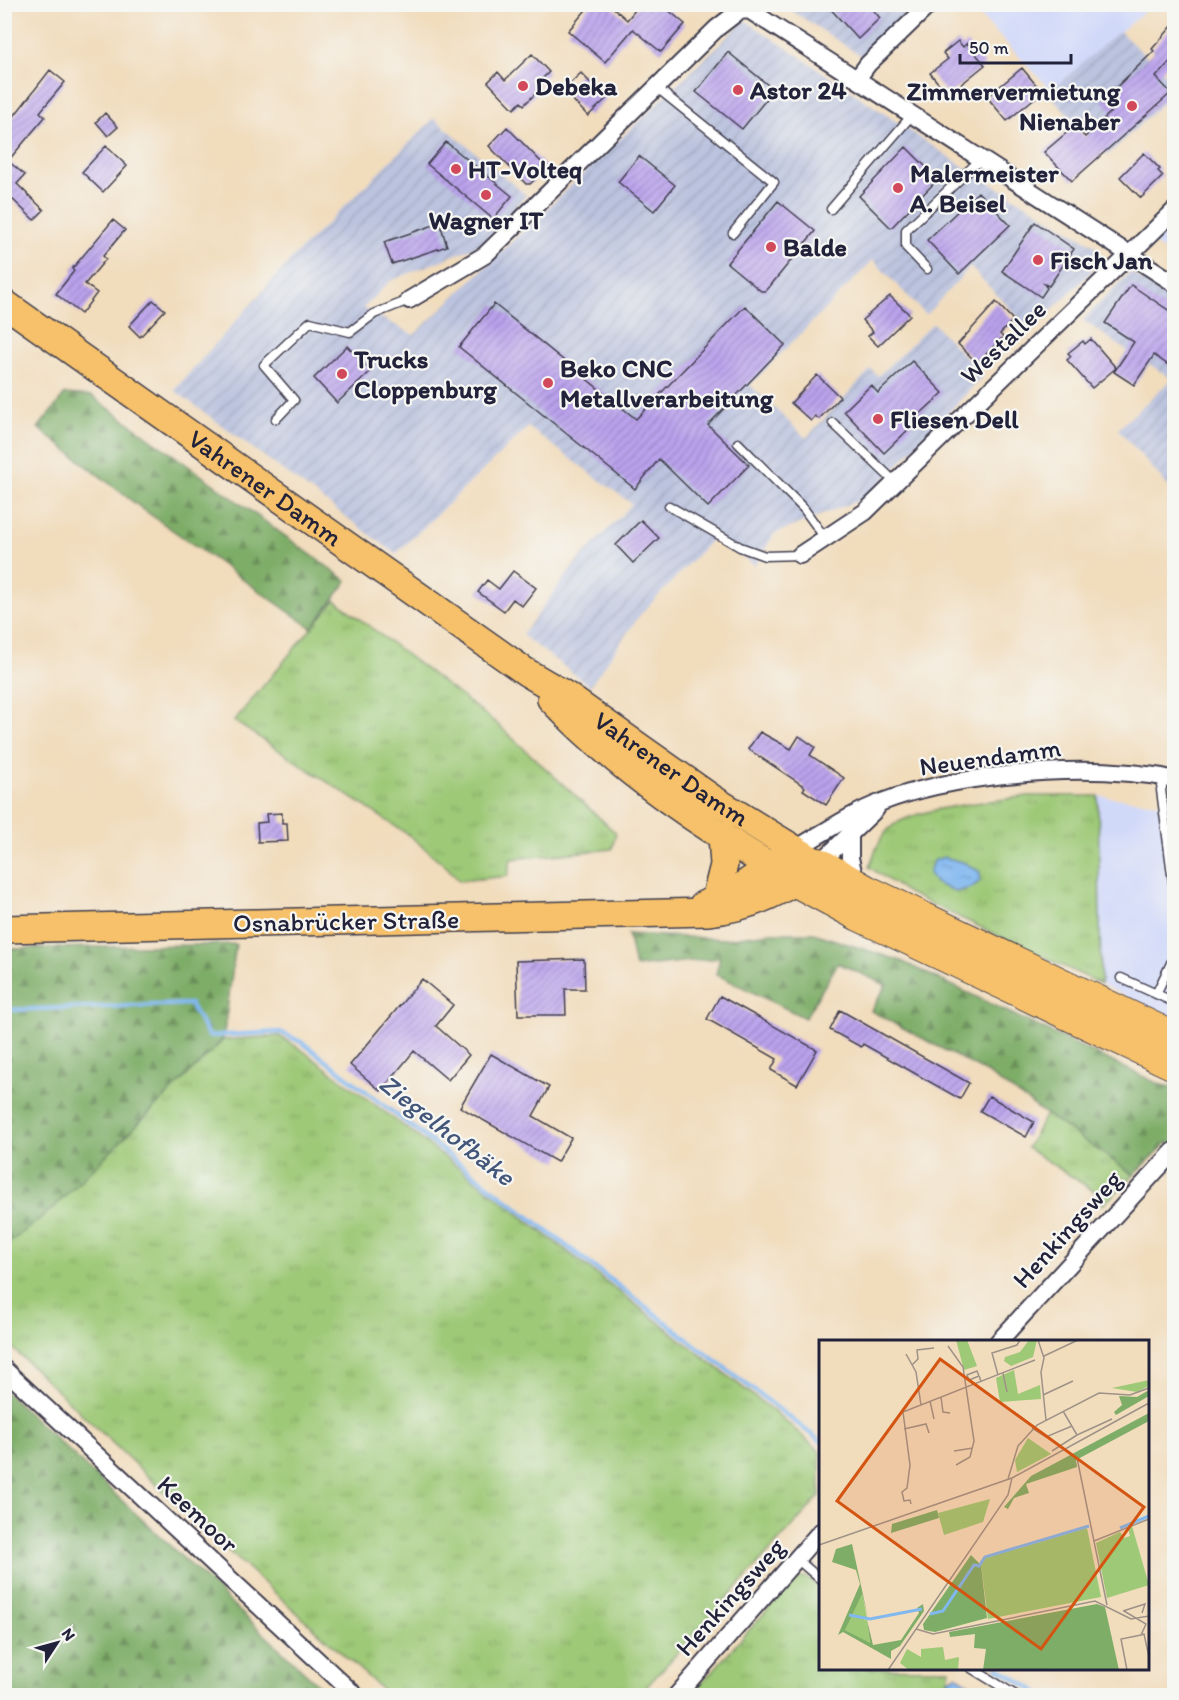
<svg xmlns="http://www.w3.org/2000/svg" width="1179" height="1700" font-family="Itim,sans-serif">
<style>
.built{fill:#d1d9f9}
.industrial{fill:url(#industrial-furrows)}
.grass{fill:url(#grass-tufts);stroke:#607659;stroke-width:1.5}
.forest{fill:url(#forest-firs);stroke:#506852;stroke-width:1.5}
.water{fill:url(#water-ripples);stroke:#526d96;stroke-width:1.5}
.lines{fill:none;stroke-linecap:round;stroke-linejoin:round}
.stream{stroke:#81b8f0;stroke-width:4.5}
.building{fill:url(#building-hatch)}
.lane-casing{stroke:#413e4e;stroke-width:11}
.street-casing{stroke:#413e4e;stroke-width:20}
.primary-casing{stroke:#413e4e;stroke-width:30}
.highway-casing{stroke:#413e4e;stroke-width:34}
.lane{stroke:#fff;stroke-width:8}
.street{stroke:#fff;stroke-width:16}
.primary{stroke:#f6c16b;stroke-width:27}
.highway{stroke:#f6c16b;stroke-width:32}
.poi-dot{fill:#d1495b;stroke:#f6f6f2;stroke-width:2}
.labels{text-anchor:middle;stroke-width:4.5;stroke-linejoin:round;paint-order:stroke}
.poi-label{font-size:26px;font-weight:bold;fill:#22223b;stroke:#f6f6f2;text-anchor:start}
.street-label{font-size:26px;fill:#22223b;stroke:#f6f6f2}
.water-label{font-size:27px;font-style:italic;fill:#43567a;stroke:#f6f6f2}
.inset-river{fill:none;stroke:#81b8f0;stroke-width:3}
.inset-road{fill:none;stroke:#9e9288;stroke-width:1.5}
.view{fill:#d45411;fill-opacity:0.15;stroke:#d45411;stroke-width:3}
.inset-edge{fill:none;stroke:#22223b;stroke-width:3}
</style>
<defs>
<pattern id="industrial-furrows" width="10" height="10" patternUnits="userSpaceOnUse" patternTransform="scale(1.5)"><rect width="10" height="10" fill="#bbc3de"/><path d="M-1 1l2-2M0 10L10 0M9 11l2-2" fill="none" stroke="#a0a7bf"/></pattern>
<pattern id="grass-tufts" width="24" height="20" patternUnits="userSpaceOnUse" patternTransform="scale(1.5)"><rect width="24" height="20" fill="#9ec977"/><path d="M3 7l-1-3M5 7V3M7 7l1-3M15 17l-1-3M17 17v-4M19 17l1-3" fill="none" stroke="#88ac68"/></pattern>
<pattern id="forest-firs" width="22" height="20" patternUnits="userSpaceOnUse" patternTransform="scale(1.5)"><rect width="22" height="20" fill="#7ead68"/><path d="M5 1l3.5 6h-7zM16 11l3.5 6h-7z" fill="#678c57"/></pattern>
<pattern id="water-ripples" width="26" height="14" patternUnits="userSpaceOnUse" patternTransform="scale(1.5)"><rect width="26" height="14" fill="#81b8f0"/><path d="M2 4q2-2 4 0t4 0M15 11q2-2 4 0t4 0" fill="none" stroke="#6995c4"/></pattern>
<pattern id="building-hatch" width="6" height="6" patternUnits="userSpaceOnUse" patternTransform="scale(1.5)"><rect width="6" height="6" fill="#bba3ed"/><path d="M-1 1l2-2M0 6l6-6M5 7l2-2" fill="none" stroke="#9884c1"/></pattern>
</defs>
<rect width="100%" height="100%" fill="#f6f6f2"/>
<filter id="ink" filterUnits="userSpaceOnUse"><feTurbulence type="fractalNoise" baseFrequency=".0167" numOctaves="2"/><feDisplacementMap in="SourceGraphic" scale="12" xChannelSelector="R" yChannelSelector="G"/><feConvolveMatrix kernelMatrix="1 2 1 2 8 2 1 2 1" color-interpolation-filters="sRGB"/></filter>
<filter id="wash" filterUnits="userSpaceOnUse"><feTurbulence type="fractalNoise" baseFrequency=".008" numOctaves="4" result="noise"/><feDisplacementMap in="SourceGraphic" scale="24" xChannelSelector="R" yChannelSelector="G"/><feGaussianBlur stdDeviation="1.35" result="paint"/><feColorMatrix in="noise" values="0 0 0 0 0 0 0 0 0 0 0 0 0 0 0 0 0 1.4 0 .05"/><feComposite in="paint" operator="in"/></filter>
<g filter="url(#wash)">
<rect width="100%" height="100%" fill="#f1dcbc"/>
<!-- built -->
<path class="built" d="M 970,5 L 1152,5 L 1051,90 Z
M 1174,222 L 1174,257 L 1154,244 Z
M 1098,796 L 1158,803 L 1174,808 L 1174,1020 L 1101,984 Z"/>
<!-- industrial -->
<path class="industrial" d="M 783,5 L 896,5 L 907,16 L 863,57 Z
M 745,20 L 961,165 L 1095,246 L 1099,253 L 1092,271 L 1031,330 L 970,267 L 926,315 L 873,260 L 750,385 L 806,438 L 871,369 L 878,376 L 933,323 L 983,376 L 867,497 L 774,534 L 755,565 L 713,538 L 639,616 L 590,686 L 522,635 L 575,564 L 632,504 L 528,427 L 396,554 L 174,390 L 297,253 L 434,118 L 526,195 L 487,242 L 390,281 L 363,308 L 414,335 Z
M 1119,31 L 1174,82 L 1174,92 L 1108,155 L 1048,93 Z
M 1130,272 L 1174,301 L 1174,493 L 1118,429 L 1172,379 L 1149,364 L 1134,386 L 1113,372 L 1127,351 L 1083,320 Z"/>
<!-- grass -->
<path class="grass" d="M 335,600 L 496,723 L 616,833 L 612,849 L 511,859 L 508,876 L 459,881 L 448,868 L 409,835 L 234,721 Z
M 1028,796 L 1098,796 L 1101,984 L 908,893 L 869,867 C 875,853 879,837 891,827 C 915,807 996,801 1028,796 Z
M 279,1036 L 302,1050 L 470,1176 L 782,1418 L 820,1452 L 820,1496 L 639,1695 L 388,1695 L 181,1508 L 5,1341 L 5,1246 L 52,1209 L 223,1040 Z
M 1046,1114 L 1134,1175 L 1103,1205 L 1099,1194 L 1027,1148 Z
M 805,1577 L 820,1587 L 820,1668 L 950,1669 L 948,1680 L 940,1695 L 690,1696 L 795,1579 Z"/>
<!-- forest -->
<path class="forest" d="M 65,394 L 92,396 L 347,581 L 312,628 L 141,508 L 38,428 Z
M 768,933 L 813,933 L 901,961 L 1161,1085 L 1174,1087 L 1174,1150 L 1168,1142 L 1134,1175 L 984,1071 L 871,1011 L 886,985 L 838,963 L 805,1018 L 716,974 L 720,958 L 635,967 L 628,934 L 725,939 Z
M 236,944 L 223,1040 L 52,1209 L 5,1246 L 5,949 Z
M 4,1390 L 329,1695 L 5,1695 Z"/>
<!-- water -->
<path class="water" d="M 944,857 L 965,863 L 980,872 L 980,881 L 971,888 L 955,892 L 935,883 L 929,873 L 933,861 Z
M 956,1675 L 988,1695 L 940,1695 L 948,1680 Z"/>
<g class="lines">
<!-- stream -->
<path class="stream" d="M 4,1010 L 190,1004 L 209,1036 L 280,1032 L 303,1043 L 820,1441
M 998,1668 L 1044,1696"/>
</g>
<g id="blocks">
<!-- building -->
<path class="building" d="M 591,4 L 609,4 L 627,20 L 640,4 L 661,4 L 685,24 L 661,52 L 633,29 L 605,62 L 568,31 Z
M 826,4 L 868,4 L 880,18 L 858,39 Z
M 1174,24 L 1174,57 L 1156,77 L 1171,93 L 1072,181 L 1044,152 L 1071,129 L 1074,132 L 1077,129 L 1085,137 L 1112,111 L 1102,101 L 1154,51 L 1152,49 Z
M 958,41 L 963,47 L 967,43 L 985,65 L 948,95 L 930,73 L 948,59 L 943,53 Z
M 728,52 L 774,90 L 742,129 L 696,92 Z
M 532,54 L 549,72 L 537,84 L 541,88 L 524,105 L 521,102 L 514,109 L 488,82 L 498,72 L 505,80 Z
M 1022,68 L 1042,92 L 1007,121 L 987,97 Z
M 50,70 L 65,82 L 40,112 L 45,117 L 8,161 L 25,175 L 17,184 L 44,210 L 34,220 L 8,195 L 4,199 L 4,129 Z
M 581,73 L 606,99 L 588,116 L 563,90 Z
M 105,113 L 118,127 L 108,136 L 96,122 Z
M 507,127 L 547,168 L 530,184 L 526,184 L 489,146 Z
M 446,142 L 512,196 L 493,219 L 427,164 Z
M 106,146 L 127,166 L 103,192 L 82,172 Z
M 906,147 L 938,179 L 891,228 L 859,196 Z
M 1144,153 L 1160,169 L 1158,171 L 1163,176 L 1141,198 L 1120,177 Z
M 639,156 L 675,185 L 654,211 L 618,182 Z
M 978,192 L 1010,225 L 959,274 L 927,240 Z
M 778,201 L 815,231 L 766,291 L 761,291 L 727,263 Z
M 113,220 L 125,230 L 103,256 L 106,259 L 85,284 L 97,293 L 81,314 L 56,294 L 74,271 L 72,269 Z
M 1035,222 L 1074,249 L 1049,286 L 1044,284 L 1047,288 L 1041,297 L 1002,271 Z
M 440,223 L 447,246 L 392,264 L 384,242 Z
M 1131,285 L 1174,314 L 1174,369 L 1154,355 L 1134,385 L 1114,372 L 1134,342 L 1105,323 Z
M 890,296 L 910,315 L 878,346 L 868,336 L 873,332 L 862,320 Z
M 153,300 L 165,310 L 140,337 L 129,326 Z
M 996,302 L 1013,320 L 1000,334 L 1003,337 L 977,363 L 958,344 Z
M 494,304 L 636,419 L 745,306 L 785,345 L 708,425 L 749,465 L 708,507 L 659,459 L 635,489 L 459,347 Z
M 1091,339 L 1116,368 L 1092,388 L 1067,360 L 1071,356 L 1068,353 L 1083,341 L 1085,344 Z
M 347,346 L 371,371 L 337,403 L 314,378 Z
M 912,361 L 943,393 L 909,424 L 912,426 L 884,453 L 844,411 L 871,385 L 878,393 Z
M 817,375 L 840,397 L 819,419 L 815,416 L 811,421 L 791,403 Z
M 641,520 L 659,538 L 633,563 L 616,545 Z
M 513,571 L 536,588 L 522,606 L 513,599 L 504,611 L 478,592 L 487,580 L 499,589 Z
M 760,732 L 791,749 L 799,736 L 815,747 L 810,755 L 844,778 L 826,805 L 803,790 L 805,787 L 748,749 Z
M 282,813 L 282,823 L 287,823 L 288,841 L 258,842 L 257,823 L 267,822 L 266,814 Z
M 584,959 L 585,989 L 565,989 L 566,1015 L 518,1015 L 516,961 Z
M 422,979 L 453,1005 L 436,1026 L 469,1055 L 448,1080 L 414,1051 L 381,1091 L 350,1065 Z
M 720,996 L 817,1050 L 797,1085 L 771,1070 L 777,1059 L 707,1019 Z
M 840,1010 L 969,1083 L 960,1099 L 863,1044 L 861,1047 L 830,1030 Z
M 491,1054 L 549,1087 L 533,1116 L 571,1138 L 557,1162 L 460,1107 Z
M 989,1096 L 1034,1122 L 1026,1137 L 980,1111 Z"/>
</g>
</g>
<g filter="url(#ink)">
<use href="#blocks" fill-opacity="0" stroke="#413e4e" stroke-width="1.5"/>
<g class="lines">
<!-- lane casing -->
<g class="lane-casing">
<path id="lane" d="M 656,87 L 774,182 L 733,233
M 831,209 L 912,115
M 927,269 L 906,247 L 906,230 L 981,159
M 276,419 L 294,400 L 264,365 L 310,322 L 350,332 L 374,314 L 409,300
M 833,423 L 896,483
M 738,443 L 804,509 L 825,538
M 669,506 L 740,547 L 765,556 L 800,555
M 1165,777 L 1161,790 L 1174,890
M 1121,978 L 1174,1002
M 1156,994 L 1174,957
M 798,1560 L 820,1579
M 971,1668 L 1017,1696"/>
</g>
<!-- street casing -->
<g class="street-casing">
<path id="street" d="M 857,79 L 868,64 L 930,4
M 409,300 L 485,255 L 717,28 L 739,11 L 749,10 L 1174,283
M 800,555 L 865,512 L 1174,211
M 850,834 L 850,858 L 856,885
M 794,850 C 823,833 850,814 882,802 C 950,776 1057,766 1130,773 C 1145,775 1160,775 1174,780
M 819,864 L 876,809
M 998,1342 L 1174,1151
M 4,1369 L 356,1696
M 676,1696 L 820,1532"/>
</g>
<!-- primary casing -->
<g class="primary-casing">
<g id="primary">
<path id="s1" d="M 4,303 L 526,672 L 567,696 L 713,799 L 819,864 C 786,891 750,908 708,912 L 4,929"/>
<path d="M 551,699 C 621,773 710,832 798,882"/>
<path d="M 715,900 L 724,865 L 722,835"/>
<path d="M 703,905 L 741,887 L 783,857"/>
</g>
</g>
<!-- highway casing -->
<g class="highway-casing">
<path id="highway" d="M 819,864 L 866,891 L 1174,1038
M 798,882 L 859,915 L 1174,1064"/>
</g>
<!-- lane -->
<use href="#lane" class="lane"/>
<!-- street -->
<use href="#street" class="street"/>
<!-- primary -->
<use href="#primary" class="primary"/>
<!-- highway -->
<use href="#highway" class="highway"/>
</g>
</g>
<!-- markers -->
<g class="poi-dot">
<circle cx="523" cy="86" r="6"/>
<circle cx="738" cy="90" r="6"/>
<circle cx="1132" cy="106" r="6"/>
<circle cx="456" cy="169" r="6"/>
<circle cx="898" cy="188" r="6"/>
<circle cx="486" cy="195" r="6"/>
<circle cx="771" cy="247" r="6"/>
<circle cx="1038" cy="260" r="6"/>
<circle cx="342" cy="374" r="6"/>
<circle cx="548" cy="383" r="6"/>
<circle cx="878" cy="419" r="6"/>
</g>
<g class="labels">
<!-- poi labels -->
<g class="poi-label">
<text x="535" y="95">Debeka</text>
<text x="750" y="99">Astor 24</text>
<text x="1120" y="100" text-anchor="end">Zimmervermietung<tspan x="1120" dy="30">Nienaber</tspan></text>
<text x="468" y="178">HT-Volteq</text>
<text x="910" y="182">Malermeister<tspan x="910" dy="30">A. Beisel</tspan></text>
<text x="486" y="229" text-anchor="middle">Wagner IT</text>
<text x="783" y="256">Balde</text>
<text x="1050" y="269">Fisch Jan</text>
<text x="354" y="368">Trucks<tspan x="354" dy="30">Cloppenburg</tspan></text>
<text x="560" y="377">Beko CNC<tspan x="560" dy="30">Metallverarbeitung</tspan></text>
<text x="890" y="428">Fliesen Dell</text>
</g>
<!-- street labels -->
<g class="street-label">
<text transform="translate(1003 342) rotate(-44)" y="9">Westallee</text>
<text dy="9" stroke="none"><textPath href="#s1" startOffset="320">Vahrener Damm</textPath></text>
<text transform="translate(990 757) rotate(-8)" y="9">Neuendamm</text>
<text dy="9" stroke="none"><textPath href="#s1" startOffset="814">Vahrener Damm</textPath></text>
<text transform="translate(346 921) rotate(-1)" y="9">Osnabrücker Straße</text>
<text transform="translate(1067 1229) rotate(-48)" y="9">Henkingsweg</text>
<text transform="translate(198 1514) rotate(43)" y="9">Keemoor</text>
<text transform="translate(730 1597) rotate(-48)" y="9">Henkingsweg</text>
</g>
<!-- water labels -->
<g class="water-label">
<text transform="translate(447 1130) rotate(38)" y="9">Ziegelhofbäke</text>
</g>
</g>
<!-- overview -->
<g transform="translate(819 1340)">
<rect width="330" height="330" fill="#f1dcbc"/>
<path d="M 137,0 L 148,0 L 158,26 L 145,30 ZM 210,0 L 218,0 L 214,17 L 192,26 L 185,21 L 186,17 L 201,12 ZM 195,30 L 199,54 L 221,45 L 222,59 L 181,62 L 177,38 ZM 330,40 L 330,46 L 318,52 L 293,48 ZM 209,98 L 232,114 L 198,132 L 196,120 ZM 171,159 L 164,182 L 125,195 L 119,173 ZM 313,186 L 330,245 L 288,258 L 277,203 L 301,192 L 305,198 L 311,196 L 309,188 ZM 268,188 L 282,257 L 169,279 L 162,225 L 166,218 ZM 43,253 L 48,278 L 32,275 ZM 31,276 L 48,280 L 51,304 L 26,290 ZM 124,307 L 126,320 L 140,317 L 139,330 L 90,330 L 81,323 L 88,309 L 102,317 L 102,309 Z" fill="#9ec977"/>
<path d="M 330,50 L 330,56 L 297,75 L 295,72 L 303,65 L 300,56 L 318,57 ZM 330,73 L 330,81 L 257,120 L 258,127 L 207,144 L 210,153 L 195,158 L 189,169 L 185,167 L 212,136 ZM 118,170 L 120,178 L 72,193 L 73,184 ZM 33,204 L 49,278 L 43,254 L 26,290 L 51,303 L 48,280 L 54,305 L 82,300 L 100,273 L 98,268 L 104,264 L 105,271 L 81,306 L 72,311 L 72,319 L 24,292 L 19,295 L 41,244 L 37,230 L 13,222 L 17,209 ZM 152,215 L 162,225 L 168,278 L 116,292 L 105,290 L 104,284 ZM 278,264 L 286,267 L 300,330 L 164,330 L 167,309 L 155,308 L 156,294 L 131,297 L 130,292 Z" fill="#7ead68"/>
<path class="inset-river" d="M 301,188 L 330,176M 111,274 L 124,271 L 155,225 L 160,226 L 166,217 L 270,186M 30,275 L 51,279 L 103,269"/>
<path class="inset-road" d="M 219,0 L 225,18 L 222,32 L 227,80M 129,6 L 144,27 L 155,101 L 151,117 L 137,125M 87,14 L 97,32 L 102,65M 225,16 L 259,0M 93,25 L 99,19 L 98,10 L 115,8M 184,33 L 188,52M 179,35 L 173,13 L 198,5 L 201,0M 160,36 L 150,40 L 148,35 L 158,31 L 160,36 L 161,38 L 161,39 L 162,41M 224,55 L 254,41M 122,57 L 124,72 L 131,73M 111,61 L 115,79M 244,71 L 258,95 L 293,79M 213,88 L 227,97 L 253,86M 85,89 L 107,84 L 110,93M 135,111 L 154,108M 233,111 L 258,95M 258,118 L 288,265M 193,138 L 330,63M 189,139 L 199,106 L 218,85 L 280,53 L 311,55 L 330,48M 92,164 L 91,160 L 85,161 L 83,152 L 88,148 L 91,125 L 84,72 L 216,20M 275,201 L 330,179M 0,205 L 193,138 L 189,155 L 69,330M 304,271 L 326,264 L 323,273M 305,271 L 327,284 L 322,295 L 302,299 L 308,330M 97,289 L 114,294 L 276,261 L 312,279 L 330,276M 322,295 L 325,294 L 330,317"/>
<path class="view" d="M 121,19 L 325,167 L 222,309 L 18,161 Z"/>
<rect width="330" height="330" class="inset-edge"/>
</g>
<!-- margin -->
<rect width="1179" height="1700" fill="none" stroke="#f6f6f2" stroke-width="24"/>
<!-- north arrow -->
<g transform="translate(57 1643) rotate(54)" stroke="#f6f6f2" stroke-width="4.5" paint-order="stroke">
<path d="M0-4.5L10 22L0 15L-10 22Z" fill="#22223b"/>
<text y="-9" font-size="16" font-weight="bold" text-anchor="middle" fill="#22223b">N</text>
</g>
<!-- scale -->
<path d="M960 54v9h111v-9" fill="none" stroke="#22223b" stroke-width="3"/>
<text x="969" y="54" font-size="18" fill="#22223b" stroke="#f6f6f2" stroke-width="4.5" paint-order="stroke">50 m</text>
</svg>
